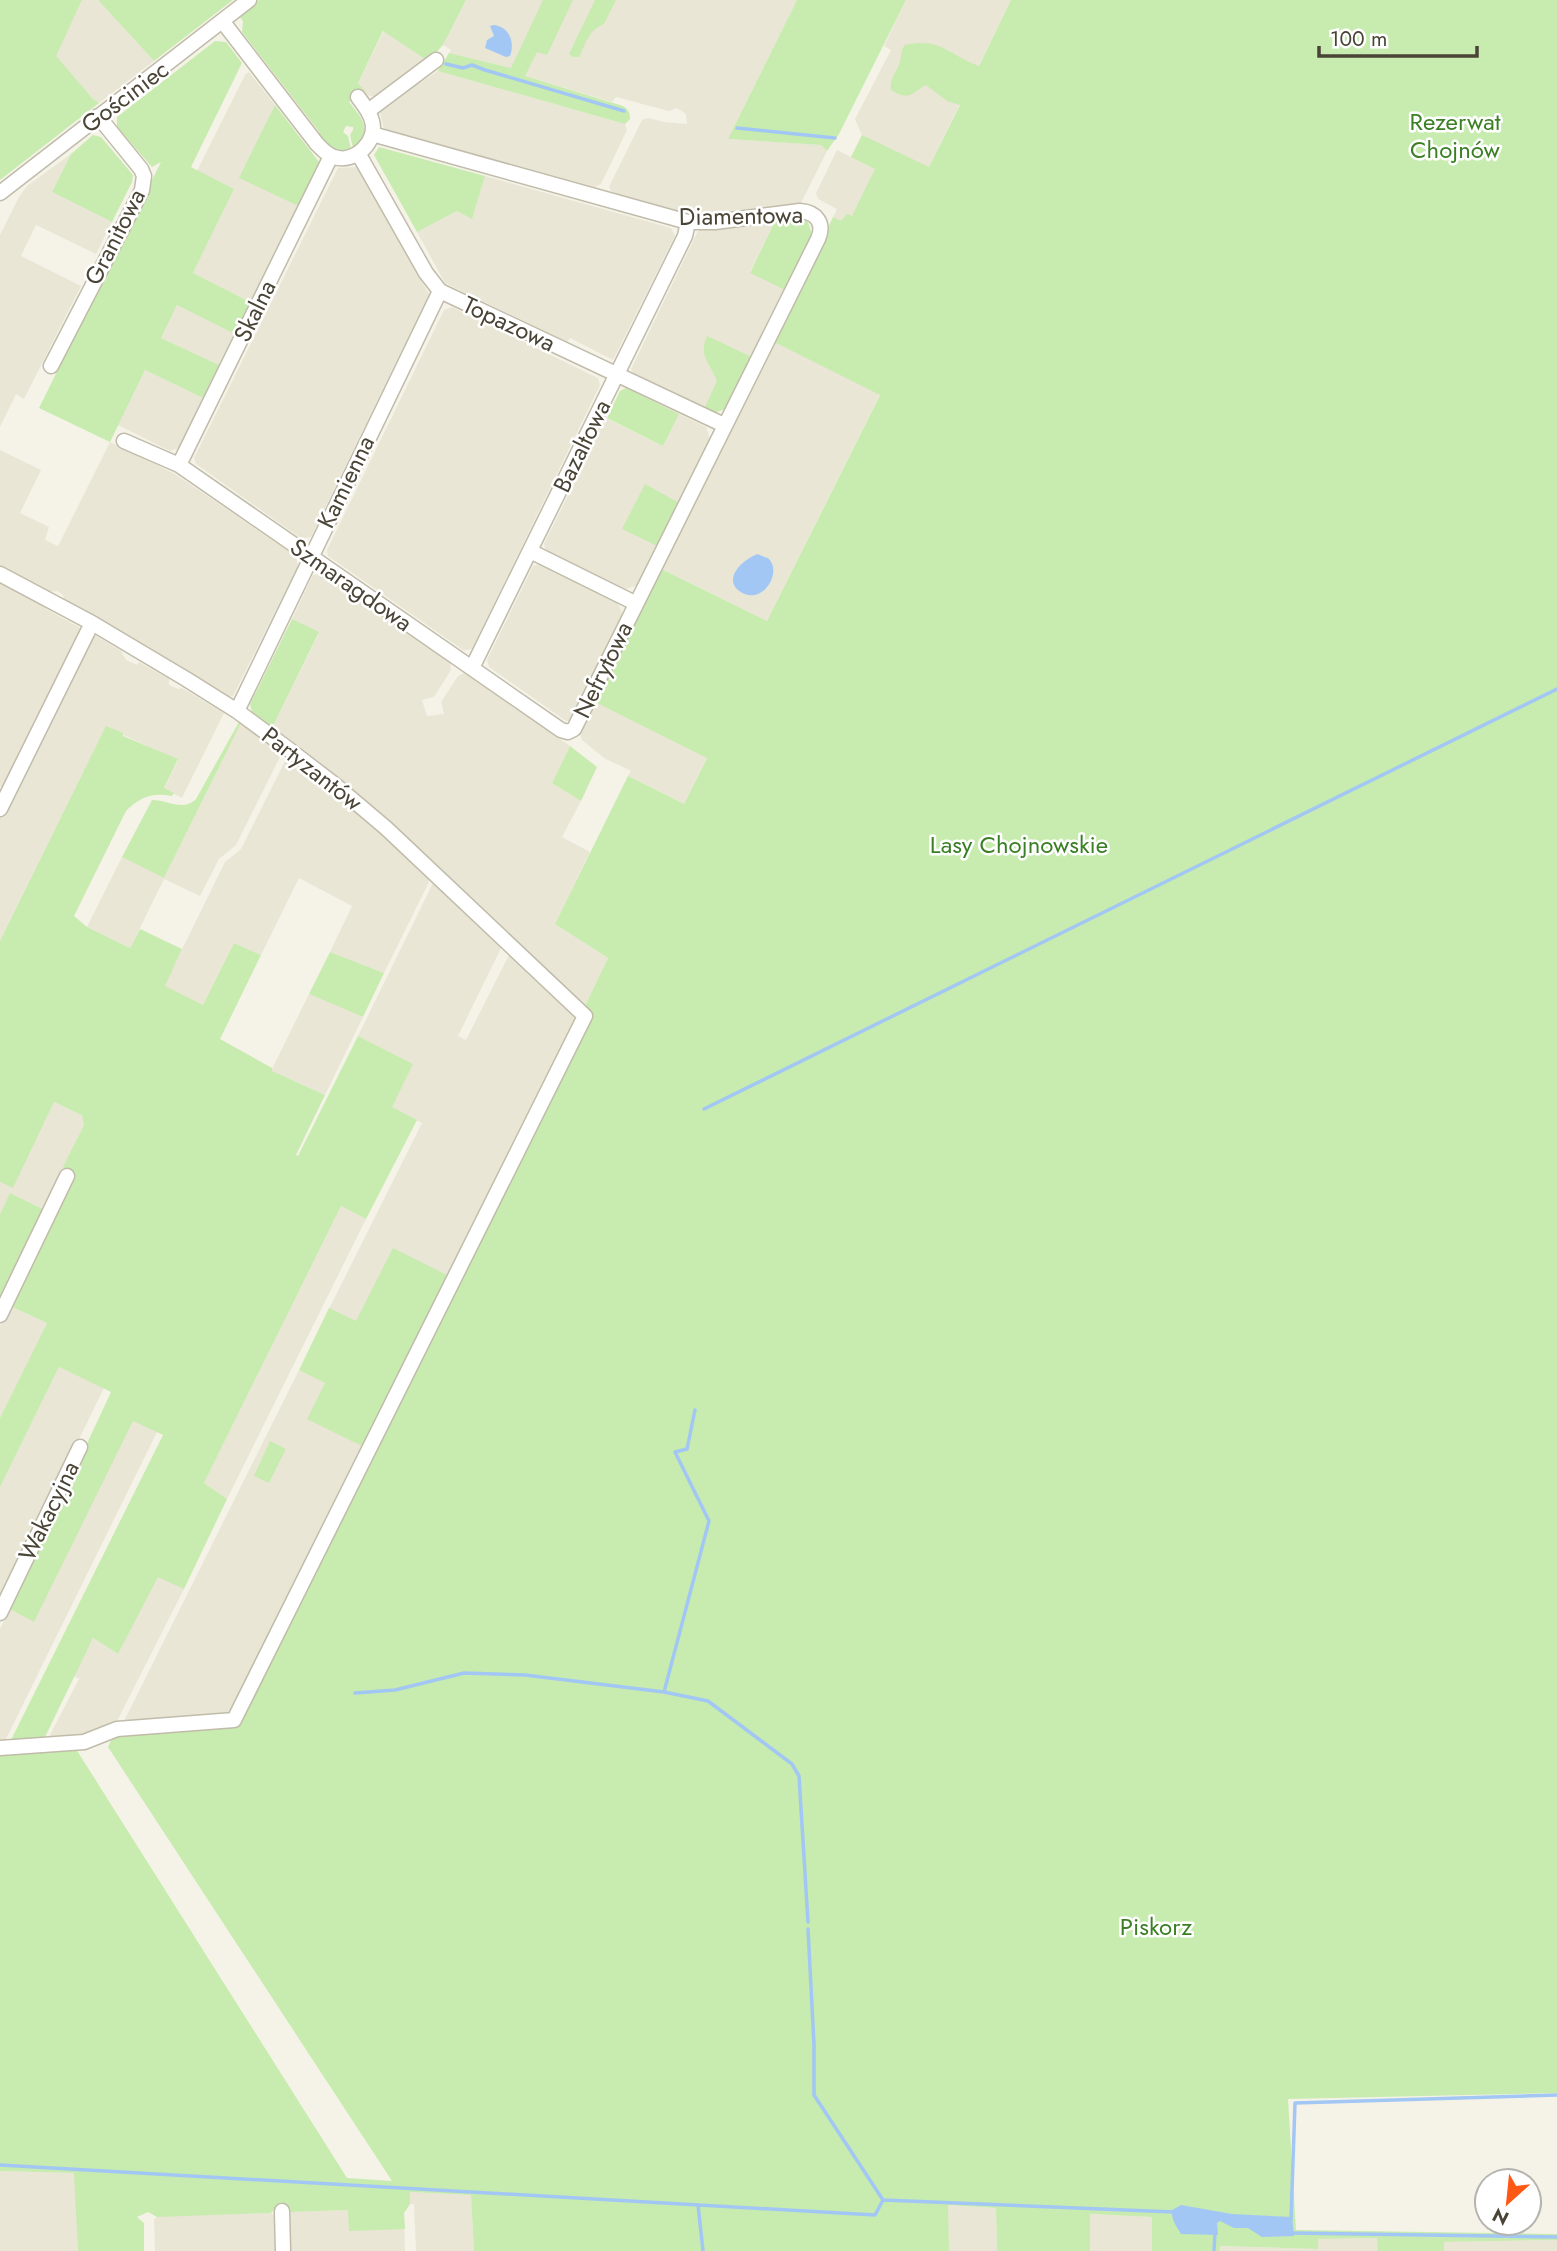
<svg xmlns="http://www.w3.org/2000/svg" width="1557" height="2251" font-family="Jost,sans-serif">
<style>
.residential{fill:#e9e6d6}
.green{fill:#c8ebaf}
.water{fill:#a2c7f4}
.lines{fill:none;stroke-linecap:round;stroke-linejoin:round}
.stream{stroke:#a2c7f4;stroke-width:3.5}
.minor-casing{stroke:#c1bcaa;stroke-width:17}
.minor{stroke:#fff;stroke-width:14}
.labels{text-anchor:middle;stroke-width:5;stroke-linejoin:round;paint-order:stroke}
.street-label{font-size:24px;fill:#494436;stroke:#fff}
.park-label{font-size:24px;fill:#3b7f25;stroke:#fff}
</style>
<rect width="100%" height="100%" fill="#f5f3e8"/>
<!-- residential -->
<path class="residential" d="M 82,0 L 98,0 L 154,61 L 99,103 L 93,99 L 55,56 Z
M 466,0 L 797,0 L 728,139 L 821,145 L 827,151 L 801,203 L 706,215 L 685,213 L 612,192 L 609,187 L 642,120 L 648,118 L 665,122 L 687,124 L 686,114 L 677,108 L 669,111 L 616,97 L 612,102 L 525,76 L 527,72 L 449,53 L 451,50 L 443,45 Z
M 906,0 L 1011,0 L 929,167 L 806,276 L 837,209 L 818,199 L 816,193 L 837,150 L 851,157 L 862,135 L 855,119 L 891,50 L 884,46 Z
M 384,31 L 428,61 L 379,98 L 367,95 L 358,83 Z
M 438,71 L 625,124 L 627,130 L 601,184 L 595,187 L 384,129 L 379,109 Z
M 249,72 L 275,105 L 240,178 L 298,206 L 250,302 L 193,273 L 234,189 L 197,171 L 245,75 Z
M 71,154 L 52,192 L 112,222 L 96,254 L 36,225 L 21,256 L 81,286 L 24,399 L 16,394 L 0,427 L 0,235 L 19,197 L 27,186 Z
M 357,167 L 429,294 L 311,537 L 302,539 L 196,464 L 194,458 L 338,168 Z
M 485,176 L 671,228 L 675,236 L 613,360 L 570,338 L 567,342 L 445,283 L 417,232 L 457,211 L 472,218 Z
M 775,221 L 750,272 L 787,291 L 728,408 L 714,413 L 633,374 L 631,369 L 698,231 Z
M 177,305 L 235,334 L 219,365 L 161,338 Z
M 452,307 L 598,378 L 600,385 L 472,649 L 467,650 L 463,650 L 328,556 L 327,550 L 444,310 Z
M 772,341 L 880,394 L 767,621 L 659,568 Z
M 145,370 L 203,398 L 179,448 L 170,451 L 118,425 Z
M 679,414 L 706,427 L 711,442 L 681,504 L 623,529 L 659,547 L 641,584 L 626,589 L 546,551 L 544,544 L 606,418 L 663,446 Z
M 110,442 L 175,474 L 296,556 L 298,566 L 233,696 L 226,697 L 65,601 L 63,595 L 57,591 L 46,592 L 0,567 L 0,450 L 41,470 L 20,513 L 49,527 L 45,540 L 58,546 Z
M 539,564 L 618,603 L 624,618 L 572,721 L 566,721 L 489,667 L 487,660 L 533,566 Z
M 321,574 L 450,662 L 451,670 L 434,697 L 422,700 L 427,716 L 444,714 L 441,702 L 458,676 L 464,673 L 570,746 L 552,783 L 581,801 L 562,837 L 590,852 L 555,924 L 608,958 L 585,1006 L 271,730 L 319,633 L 292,619 L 313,575 Z
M 0,580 L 44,603 L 46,609 L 86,631 L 5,789 L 0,786 Z
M 91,633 L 121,651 L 126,660 L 137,665 L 139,662 L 169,679 L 169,685 L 178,689 L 182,688 L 224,713 L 182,798 L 164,789 L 178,760 L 106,727 L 0,941 L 0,816 Z
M 593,701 L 707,757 L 684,804 L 628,776 L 631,771 L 604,758 L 582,740 L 579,729 Z
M 241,723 L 282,753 L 236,845 L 219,859 L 200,896 L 164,879 L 130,948 L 87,927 L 122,857 L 164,878 Z
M 287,757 L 385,836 L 426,873 L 429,882 L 384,973 L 330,952 L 352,906 L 299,878 L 261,955 L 234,943 L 203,1005 L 164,986 L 225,862 L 241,849 Z
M 434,881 L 502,946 L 458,1036 L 466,1040 L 510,953 L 579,1018 L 451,1277 L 393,1249 L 356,1322 L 329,1309 L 422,1123 L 391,1107 L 412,1064 L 358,1036 Z
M 309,994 L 363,1017 L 325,1095 L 271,1071 Z
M 54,1102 L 83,1115 L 84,1125 L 43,1209 L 10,1193 L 0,1214 L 0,1182 L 13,1187 Z
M 341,1206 L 366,1219 L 227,1499 L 204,1483 Z
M 10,1306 L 47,1323 L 0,1418 L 0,1326 Z
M 59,1367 L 104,1388 L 2,1597 L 0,1596 L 0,1487 Z
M 299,1370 L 325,1383 L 366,1448 L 232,1717 L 124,1721 Z
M 133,1420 L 157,1432 L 5,1741 L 0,1743 L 0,1629 L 10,1609 L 34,1621 Z
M 158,1576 L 184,1589 L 115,1725 L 79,1736 L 51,1739 L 50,1735 L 79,1679 L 74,1676 L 93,1638 L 118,1654 Z
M 0,2171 L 75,2173 L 78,2251 L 0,2251 Z
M 409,2192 L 471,2195 L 474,2251 L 416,2251 L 414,2204 L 410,2204 L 404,2213 L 405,2251 L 287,2251 L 286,2219 L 291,2212 L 348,2210 Z
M 947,2205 L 996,2208 L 997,2251 L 949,2251 Z
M 271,2213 L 277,2218 L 278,2251 L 155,2251 L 154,2220 L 158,2216 Z
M 1089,2214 L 1152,2217 L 1152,2251 L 1090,2251 Z
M 1378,2238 L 1378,2251 L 1219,2251 L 1219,2246 L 1317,2249 L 1317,2239 Z
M 1557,2240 L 1557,2251 L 1444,2251 L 1444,2242 Z"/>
<!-- green -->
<path class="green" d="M 0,0 L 82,0 L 56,56 L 93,99 L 99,103 L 0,180 Z
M 98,0 L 233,0 L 154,61 Z
M 259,0 L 466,0 L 443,45 L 428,61 L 383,31 L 358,83 L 365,91 L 349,102 C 363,119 373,130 353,148 L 350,135 L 353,130 L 353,127 L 346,126 L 343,132 L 348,136 L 351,149 C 336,155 328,146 317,135 L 320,133 L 242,32 L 243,21 L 239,16 Z
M 543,0 L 573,0 L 547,55 L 537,52 L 525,76 L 623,106 C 628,109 630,112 630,119 L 625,124 L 438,71 L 449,53 L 511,68 Z
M 595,0 L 616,0 L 604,24 C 588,31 587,41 579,57 L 573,57 L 569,54 Z
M 797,0 L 906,0 L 839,134 L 827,151 L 821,145 L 728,139 Z
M 1011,0 L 1557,0 L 1557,2093 L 1288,2099 L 1296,2230 L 1557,2234 L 1557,2240 L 1444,2242 L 1444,2251 L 1378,2251 L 1377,2238 L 1318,2239 L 1318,2249 L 1220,2246 L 1219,2251 L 1152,2251 L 1152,2217 L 1090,2214 L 1090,2251 L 997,2251 L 996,2208 L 948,2205 L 949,2251 L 474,2251 L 471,2195 L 410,2192 L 410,2204 L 404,2213 L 405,2229 L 349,2231 L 348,2210 L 291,2212 L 281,2202 L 271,2213 L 157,2217 L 148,2212 L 137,2217 L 144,2223 L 144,2251 L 78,2251 L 74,2173 L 0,2171 L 0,1753 L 76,1749 L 347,2178 L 392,2181 L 108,1747 L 114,1734 L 239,1724 L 591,1011 L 585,1006 L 608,958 L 555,924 L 628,776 L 684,804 L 707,758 L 593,701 L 659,568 L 767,621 L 880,395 L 772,341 L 806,276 L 833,217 L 841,221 L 847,214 L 852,216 L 875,169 L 851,157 L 862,135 L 929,167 L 960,105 L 947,101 L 926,85 C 911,94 909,101 891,90 C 889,78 897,72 900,62 C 902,54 900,51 905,45 C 940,37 949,55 979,66 Z
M 215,41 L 226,42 L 242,63 L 191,167 L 234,189 L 193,273 L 250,302 L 235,334 L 177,305 L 161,338 L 219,365 L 203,398 L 145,370 L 110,442 L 39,408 L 161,162 L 152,167 L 117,127 L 117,117 Z
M 275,105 L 319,162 L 298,206 L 239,178 Z
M 93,135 L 101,137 L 133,175 L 132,182 L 112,222 L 52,192 L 71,154 Z
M 379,147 L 485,176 L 472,219 L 457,211 L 417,232 L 374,155 Z
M 801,219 L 808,222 L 813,238 L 787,291 L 750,273 L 775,221 Z
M 707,336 L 754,358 L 728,408 L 714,413 L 704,409 L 717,381 C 710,362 698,357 707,336 Z
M 626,388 L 679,414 L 663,446 L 607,418 L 620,391 Z
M 645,484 L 681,504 L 659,547 L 622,529 Z
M 292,619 L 319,632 L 271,730 L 253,716 L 250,704 Z
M 239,722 L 241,723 L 164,878 L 122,857 L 152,800 C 168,800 183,812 196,799 Z
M 106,726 L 123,733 L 123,736 L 178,759 L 164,788 L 174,793 L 172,796 C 154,792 139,797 126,811 L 74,916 L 87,927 L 130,948 L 140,929 L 182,949 L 165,986 L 203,1005 L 234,943 L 261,955 L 220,1039 L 272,1068 L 272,1071 L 325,1095 L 296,1155 L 298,1156 L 358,1036 L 413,1064 L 392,1107 L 417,1120 L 366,1219 L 341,1206 L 204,1483 L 227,1499 L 184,1589 L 158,1577 L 118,1654 L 93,1638 L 44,1739 L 10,1742 L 163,1435 L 133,1421 L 34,1622 L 10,1609 L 111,1392 L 59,1367 L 0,1487 L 0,1418 L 47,1323 L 10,1306 L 65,1170 L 63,1167 L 84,1125 L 82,1115 L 54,1102 L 13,1188 L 0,1182 L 0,941 Z
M 570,746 L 597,767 L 581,801 L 552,783 Z
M 330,952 L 384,973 L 363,1017 L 309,994 Z
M 10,1193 L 45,1210 L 0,1302 L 0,1214 Z
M 393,1248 L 451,1277 L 366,1448 L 307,1419 L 325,1383 L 299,1370 L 329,1308 L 356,1321 Z
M 270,1441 L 286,1449 L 269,1483 L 254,1476 Z"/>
<!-- water -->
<path class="water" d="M 494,25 C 510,27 515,43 510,56 L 506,57 L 485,48 L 487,40 L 494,36 L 490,26 Z
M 758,554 C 759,555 767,558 768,558 C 784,572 761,609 738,590 C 723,577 745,558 758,554 Z
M 1181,2205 L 1232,2214 L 1292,2217 L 1294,2236 L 1262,2237 L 1248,2228 L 1234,2228 L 1220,2221 L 1217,2223 L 1218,2235 L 1181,2234 C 1176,2226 1171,2219 1172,2210 Z"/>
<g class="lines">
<!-- stream -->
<path class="stream" d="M 446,64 L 463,68 L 472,65 L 485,70 L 624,111
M 737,128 L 835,138
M 704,1109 L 1557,689
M 664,1692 L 709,1521 L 675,1452 L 687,1449 L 695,1410
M 355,1693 L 395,1690 L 464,1673 L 525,1675 L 664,1692 L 708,1701 L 792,1764 L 799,1776 L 808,1922
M 808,1929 L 814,2045 L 814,2095 L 883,2200
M 0,2165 L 875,2215 L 883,2200 L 1174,2212
M 698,2205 L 703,2251
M 1291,2220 L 1295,2103 L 1557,2095
M 1291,2233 L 1557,2237
M 1214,2251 L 1215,2232"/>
<!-- minor casing -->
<g class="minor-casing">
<path id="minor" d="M 223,22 L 317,144 C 322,149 327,155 334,157 C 355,164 378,141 372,121 C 370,112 363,104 358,97
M 368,111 L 436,60
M 358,153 L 426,273 L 440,291 L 724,425
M 0,193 L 249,0
M 51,366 L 142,190 L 144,176 L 141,169 L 98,116
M 124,441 L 179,465 L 561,730 L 568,732 L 574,729 L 818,239 C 825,223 816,212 800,211 L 715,222 L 688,222 L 372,134
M 179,465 L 331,156
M 530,551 L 635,603
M 0,574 L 92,623 L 186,679 L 237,711 L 287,748 L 334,784 L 386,828 L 585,1016 L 234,1720 L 117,1729 L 84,1742 L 0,1748
M 472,668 L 685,236 L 688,222
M 237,711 L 440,291
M 0,809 L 92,623
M 0,1315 L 67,1176
M 0,1613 L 80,1447
M 282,2211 L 283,2251"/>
</g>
<!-- minor -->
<use href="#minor" class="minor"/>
</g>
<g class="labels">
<!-- street labels -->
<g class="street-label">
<text transform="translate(125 97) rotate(-37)" y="8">Gościniec</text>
<text transform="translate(741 216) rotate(-1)" y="8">Diamentowa</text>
<text transform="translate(115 237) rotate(-63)" y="8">Granitowa</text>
<text transform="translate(255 311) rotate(-64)" y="8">Skalna</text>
<text transform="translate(509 324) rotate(25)" y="8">Topazowa</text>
<text transform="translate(582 446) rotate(-64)" y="8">Bazaltowa</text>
<text transform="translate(346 482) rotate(-64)" y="8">Kamienna</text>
<text transform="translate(351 585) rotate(35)" y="8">Szmaragdowa</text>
<text transform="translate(603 670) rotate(-64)" y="8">Nefrytowa</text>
<text transform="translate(312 769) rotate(38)" y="8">Partyzantów</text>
<text transform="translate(49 1511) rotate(-64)" y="8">Wakacyjna</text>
</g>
<!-- park labels -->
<g class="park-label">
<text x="1455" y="130">Rezerwat<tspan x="1455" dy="28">Chojnów</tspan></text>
<text x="1019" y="853">Lasy Chojnowskie</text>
<text x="1156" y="1935">Piskorz</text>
</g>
</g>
<!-- north arrow -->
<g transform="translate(1508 2202) rotate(207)"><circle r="33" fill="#ffffff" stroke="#b6b4af" stroke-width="2"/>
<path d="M0-5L12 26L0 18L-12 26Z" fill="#ff5815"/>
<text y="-10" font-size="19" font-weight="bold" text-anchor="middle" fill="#494436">N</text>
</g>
<!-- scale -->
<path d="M1319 46v10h158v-10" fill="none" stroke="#494436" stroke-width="3.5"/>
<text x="1330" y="46" font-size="21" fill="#494436" stroke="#ffffff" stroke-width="5" paint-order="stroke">100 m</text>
</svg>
